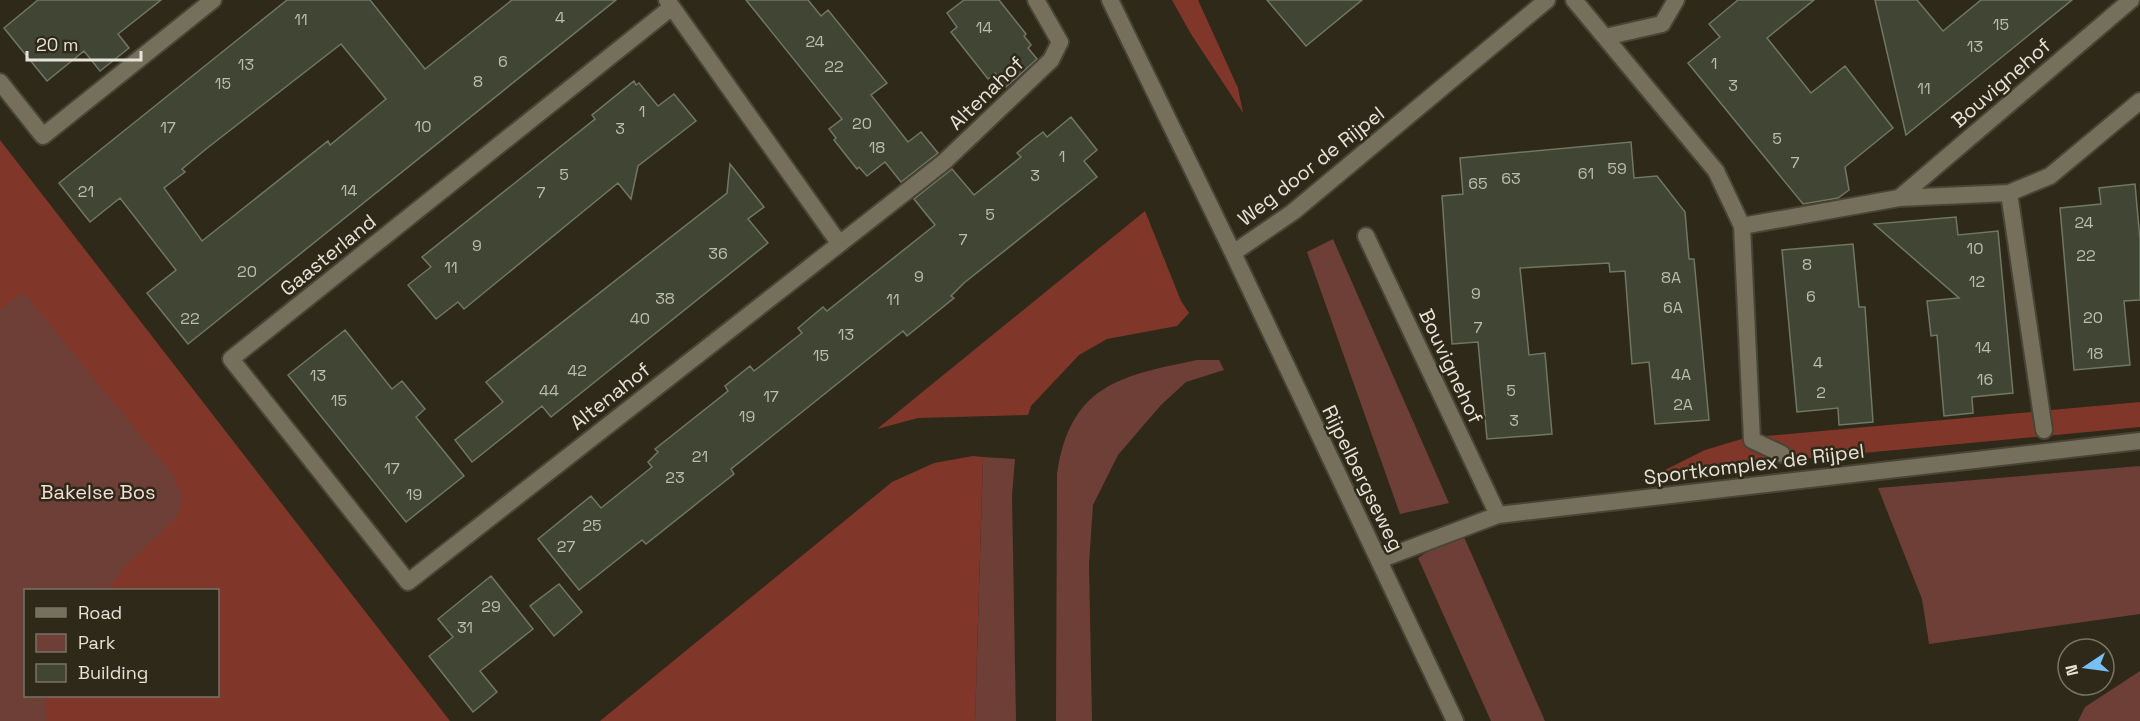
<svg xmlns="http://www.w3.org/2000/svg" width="2140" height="721" font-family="'Space Grotesk',sans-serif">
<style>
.green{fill:#6e3f36;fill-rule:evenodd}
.forest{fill:#803729}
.building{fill:#404534;stroke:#707764;stroke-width:1.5;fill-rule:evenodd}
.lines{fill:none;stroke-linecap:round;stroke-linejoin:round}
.minor-casing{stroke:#494436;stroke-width:20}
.tertiary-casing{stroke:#494436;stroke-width:20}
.minor{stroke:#756f5c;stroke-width:16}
.tertiary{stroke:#756f5c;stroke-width:16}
.labels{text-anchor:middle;stroke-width:5;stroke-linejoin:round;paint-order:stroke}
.number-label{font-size:16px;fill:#bcbcaf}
.street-label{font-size:20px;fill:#e6e3d8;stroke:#2f2919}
.park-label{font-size:20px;fill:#f5ddd8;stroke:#2f2919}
</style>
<rect width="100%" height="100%" fill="#2f2919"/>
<!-- green -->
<path class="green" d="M 0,185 L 383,721 L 0,721 ZM 26,590 L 218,590 L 218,696 L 26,696 Z
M 1333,239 L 1449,503 L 1400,514 L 1307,252 Z
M 1197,360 L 1219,360 L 1224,370 L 1186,382 L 1161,405 L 1118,455 L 1093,505 L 1089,564 L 1092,721 L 1056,721 L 1057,474 C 1070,385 1120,376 1197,360 Z
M 983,457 L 1015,459 L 1012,495 L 1016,721 L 975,721 Z
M 2140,466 L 2140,614 L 1929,644 L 1922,599 L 1878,488 Z
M 1464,537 L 1545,721 L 1491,721 L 1418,558 L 1430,550 Z
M 2140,671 L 2140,721 L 2078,721 L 2085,707 Z"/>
<!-- forest -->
<path class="forest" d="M 1172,0 L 1198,0 L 1238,88 L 1243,113 L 1191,34 Z
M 0,140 L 450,721 L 47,721 L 45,696 L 218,696 L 218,590 L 107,590 L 126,565 L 177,517 L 182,499 L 174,476 L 23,292 L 0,310 Z
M 1145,211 L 1181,301 L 1189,313 L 1177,326 L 1107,339 L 1079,355 L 1031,406 L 1028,415 L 918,418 L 877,429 Z
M 2140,402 L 2140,427 L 1661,472 L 1705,450 L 1745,438 Z
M 973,456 L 983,457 L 975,721 L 600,721 L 892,482 L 934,463 Z"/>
<!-- building -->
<path class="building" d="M 38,0 L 161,0 L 118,34 L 129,48 L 100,71 L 84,51 L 47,81 L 4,28 Z
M 287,0 L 370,0 L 425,69 L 512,0 L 616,0 L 188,344 L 147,293 L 176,270 L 120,198 L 90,222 L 59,183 ZM 341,44 L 386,99 L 330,145 L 328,141 L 202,241 L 164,188 L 185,172 L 182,169 L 206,149 Z
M 746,0 L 808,0 L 821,16 L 828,10 L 887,83 L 871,95 L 908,142 L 921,132 L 938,153 L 901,182 L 885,162 L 867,176 L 859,167 L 857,169 L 834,140 L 836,138 L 829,129 L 842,119 Z
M 964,0 L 999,0 L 1026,34 L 1024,36 L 1031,45 L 1028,48 L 1037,59 L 1006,87 L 995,73 L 988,79 L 951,32 L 957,27 L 947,13 Z
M 1267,0 L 1362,0 L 1306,46 Z
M 1738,0 L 1814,0 L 1767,38 L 1811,93 L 1845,66 L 1893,128 L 1845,167 L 1849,190 L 1838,198 L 1803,204 L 1688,63 L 1720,37 L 1709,24 Z
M 1875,0 L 1917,0 L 1943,31 L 1981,0 L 2072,0 L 1906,135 Z
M 634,81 L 636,85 L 639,83 L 658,106 L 674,94 L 696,121 L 638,166 L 631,199 L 618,183 L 464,309 L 458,302 L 436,319 L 408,285 L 431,267 L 422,257 L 595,119 L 592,115 Z
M 1071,117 L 1097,150 L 1084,161 L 1097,177 L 964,283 L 951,296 L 954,298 L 907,336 L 903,331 L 731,469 L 734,474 L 710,493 L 646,544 L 642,540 L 579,590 L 538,539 L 591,496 L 601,508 L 652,467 L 648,462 L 658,452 L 655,449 L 728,391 L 725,386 L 750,366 L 754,371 L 802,333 L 798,328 L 823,307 L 827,311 L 935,225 L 914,199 L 952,169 L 974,195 L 1021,157 L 1017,153 L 1030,142 L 1043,132 L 1047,137 Z
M 1631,142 L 1634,178 L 1657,176 L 1685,212 L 1689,259 L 1694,259 L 1709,420 L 1655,424 L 1649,362 L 1632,364 L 1625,271 L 1610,272 L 1609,263 L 1520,268 L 1529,355 L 1545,353 L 1552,434 L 1487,439 L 1478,342 L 1452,344 L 1442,196 L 1463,194 L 1460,158 Z
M 730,164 L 764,207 L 748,219 L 768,243 L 551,417 L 542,406 L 472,462 L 455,440 L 503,402 L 486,382 L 727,193 Z
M 2135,184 L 2140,240 L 2140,300 L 2124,301 L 2130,365 L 2074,370 L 2060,208 L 2101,204 L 2099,188 Z
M 1956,217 L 1958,235 L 1998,231 L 2013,393 L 1972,397 L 1973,413 L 1944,416 L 1937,335 L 1931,336 L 1927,301 L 1959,298 L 1874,224 Z
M 1853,244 L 1859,307 L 1865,307 L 1873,422 L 1839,425 L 1838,408 L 1797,412 L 1782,250 Z
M 345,330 L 392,389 L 402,381 L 425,409 L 416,417 L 464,476 L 406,522 L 288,375 Z
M 491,576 L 533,629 L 480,671 L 497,692 L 473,712 L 429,656 L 453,637 L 438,619 Z
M 559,584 L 582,612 L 554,636 L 530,606 Z"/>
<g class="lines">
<!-- minor casing -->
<g class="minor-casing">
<path id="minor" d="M 667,0 L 839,243
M 1574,0 L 1716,171 L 1742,226 L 1752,440 L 1782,454
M 672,7 L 231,359 L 408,582 L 944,162 L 1051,60 L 1060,42 L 1036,0
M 1605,37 L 1662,24 L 1676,0
M 0,82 L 43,136 L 213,0
M 2009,193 L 2044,430
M 1899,198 L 2131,0
M 1742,226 L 1899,198 L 2009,193 L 2050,176 L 2140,101
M 1366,236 L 1498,515
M 1379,560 L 1498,515 L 2140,441"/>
</g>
<!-- tertiary casing -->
<g class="tertiary-casing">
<path id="tertiary" d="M 1110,0 L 1233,253 L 1293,212 L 1547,0
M 1233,253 L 1455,721"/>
</g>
<!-- minor -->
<use href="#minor" class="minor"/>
<!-- tertiary -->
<use href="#tertiary" class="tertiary"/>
</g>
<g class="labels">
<!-- number labels -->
<g class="number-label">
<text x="560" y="23">4</text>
<text x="301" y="25">11</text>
<text x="2001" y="30">15</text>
<text x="984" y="33">14</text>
<text x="815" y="47">24</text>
<text x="1975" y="52">13</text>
<text x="503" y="67">6</text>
<text x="1714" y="69">1</text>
<text x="246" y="70">13</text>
<text x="834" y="72">22</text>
<text x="478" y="87">8</text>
<text x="223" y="89">15</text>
<text x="1733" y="91">3</text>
<text x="1924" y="94">11</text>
<text x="642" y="117">1</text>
<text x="862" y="129">20</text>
<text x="423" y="132">10</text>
<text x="168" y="133">17</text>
<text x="620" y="134">3</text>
<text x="1777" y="144">5</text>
<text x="877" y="153">18</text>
<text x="1062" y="162">1</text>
<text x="1795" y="168">7</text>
<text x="1617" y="174">59</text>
<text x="1586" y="179">61</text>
<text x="564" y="180">5</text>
<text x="1035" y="181">3</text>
<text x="1511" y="184">63</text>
<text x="1478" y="189">65</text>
<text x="349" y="196">14</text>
<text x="86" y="197">21</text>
<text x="541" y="198">7</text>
<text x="990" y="220">5</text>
<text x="2084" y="228">24</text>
<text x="963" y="245">7</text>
<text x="477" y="251">9</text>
<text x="1975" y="254">10</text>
<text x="718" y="259">36</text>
<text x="2086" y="261">22</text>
<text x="1807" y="270">8</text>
<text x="451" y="273">11</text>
<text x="247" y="277">20</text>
<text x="919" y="282">9</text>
<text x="1671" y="283">8A</text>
<text x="1977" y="287">12</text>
<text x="1476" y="299">9</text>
<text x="1811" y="302">6</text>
<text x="665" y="304">38</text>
<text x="893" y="305">11</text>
<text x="1673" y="313">6A</text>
<text x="2093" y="323">20</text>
<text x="190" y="324">22</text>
<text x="640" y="324">40</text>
<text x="1478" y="333">7</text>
<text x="846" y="340">13</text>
<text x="1983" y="353">14</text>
<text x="2095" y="359">18</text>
<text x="821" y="361">15</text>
<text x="1818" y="368">4</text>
<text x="577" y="376">42</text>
<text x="1681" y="380">4A</text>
<text x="318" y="381">13</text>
<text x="1985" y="385">16</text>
<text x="549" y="396">44</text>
<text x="1511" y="396">5</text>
<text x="1821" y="398">2</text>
<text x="771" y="402">17</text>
<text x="339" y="406">15</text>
<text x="1683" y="410">2A</text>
<text x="747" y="422">19</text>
<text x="1514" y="426">3</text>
<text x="700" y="462">21</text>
<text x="392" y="474">17</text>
<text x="675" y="483">23</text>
<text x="414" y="500">19</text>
<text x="592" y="531">25</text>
<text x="566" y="552">27</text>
<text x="491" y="612">29</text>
<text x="465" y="633">31</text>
</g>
<!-- street labels -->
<g class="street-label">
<text transform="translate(2001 83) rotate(-41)" y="7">Bouvignehof</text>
<text transform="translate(986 93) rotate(-44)" y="7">Altenahof</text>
<text transform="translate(1311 166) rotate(-38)" y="7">Weg door de Rijpel</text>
<text transform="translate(328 255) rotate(-39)" y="7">Gaasterland</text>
<text transform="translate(1451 366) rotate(65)" y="7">Bouvignehof</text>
<text transform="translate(610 396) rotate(-38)" y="7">Altenahof</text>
<text transform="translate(1754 464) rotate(-7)" y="7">Sportkomplex de Rijpel</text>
<text transform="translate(1363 478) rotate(64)" y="7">Rijpelbergseweg</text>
</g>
<!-- park labels -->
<g class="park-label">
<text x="98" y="499">Bakelse Bos</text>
</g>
</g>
<!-- legend -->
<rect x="24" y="589" width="195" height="108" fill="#2f2919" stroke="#787365" stroke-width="1.5"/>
<rect x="36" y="608" width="30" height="9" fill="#756f5c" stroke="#787365" stroke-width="1.5"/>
<text x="78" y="619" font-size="18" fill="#e6e3d8">Road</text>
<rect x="36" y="634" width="30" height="18" fill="#6e3f36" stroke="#787365" stroke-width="1.5"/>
<text x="78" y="649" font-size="18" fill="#e6e3d8">Park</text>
<rect x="36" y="664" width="30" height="18" fill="#404534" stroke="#787365" stroke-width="1.5"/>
<text x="78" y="679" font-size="18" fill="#e6e3d8">Building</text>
<!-- north arrow -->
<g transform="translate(2086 667) rotate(257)"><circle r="28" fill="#2f2919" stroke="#787365" stroke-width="1.5"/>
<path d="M0-4.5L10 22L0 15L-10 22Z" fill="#76c0f7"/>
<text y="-9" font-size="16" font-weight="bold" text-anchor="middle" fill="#e6e3d8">N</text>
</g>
<!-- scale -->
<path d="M27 51v9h114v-9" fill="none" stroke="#e6e3d8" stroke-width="3"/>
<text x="36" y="51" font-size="18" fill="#e6e3d8" stroke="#2f2919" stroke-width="4.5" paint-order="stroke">20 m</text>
</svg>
